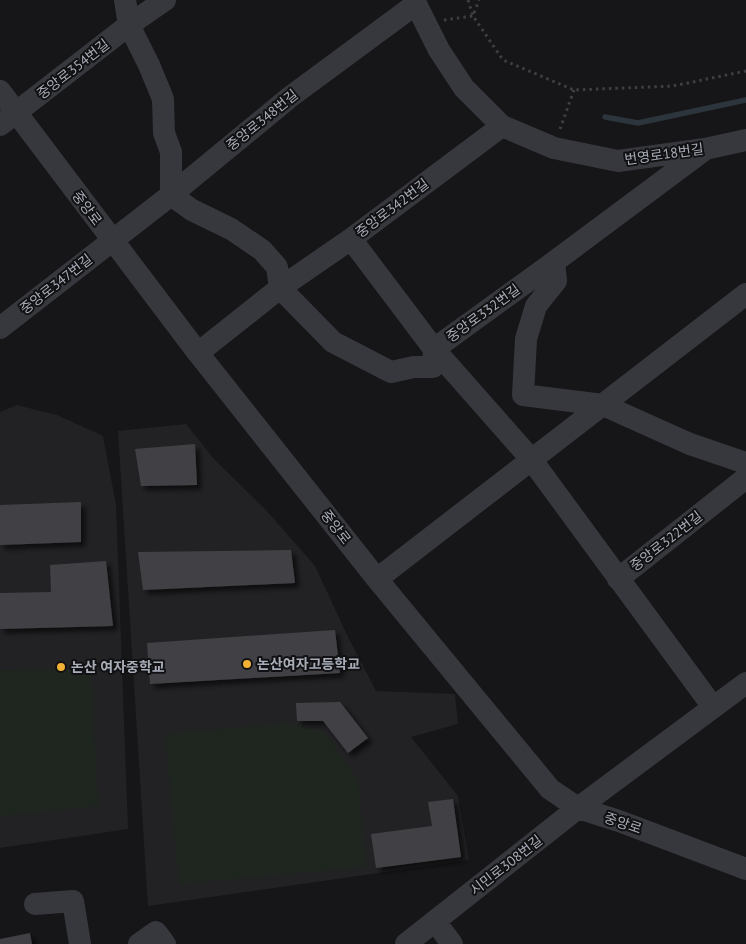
<svg xmlns="http://www.w3.org/2000/svg" width="746" height="944" font-family="'PT Sans','Noto Sans KR',sans-serif">
<style>
.built{fill:#222225}
.green{fill:#1e261f}
.lines{fill:none;stroke-linecap:round;stroke-linejoin:round}
.stream{stroke:#2c353c;stroke-width:5.5}
.building{fill:#404145;filter:url(#shadow)}
.path{stroke:#3d3f44;stroke-width:3;stroke-dasharray:2.5 4;stroke-linecap:butt}
.minor{stroke:#37383d;stroke-width:22}
.poi-dot{fill:#f2b134;stroke:#111113;stroke-width:2}
.labels{text-anchor:middle;stroke-width:4;stroke-linejoin:round;paint-order:stroke}
.street-label{font-size:14px;fill:#a8adb8;stroke:#111113}
.poi-label{font-size:14px;font-weight:bold;fill:#a8adb8;stroke:#111113;text-anchor:start}
</style>
<defs>
<filter id="shadow"><feDropShadow dx="4.5" dy="4.5" stdDeviation="2.5" flood-color="#0009"/></filter>
</defs>
<rect width="100%" height="100%" fill="#161618"/>
<!-- built -->
<path class="built" d="M 17,405 L 57,415 L 103,436 L 116,505 L 128,829 L 0,848 L 0,412 Z
M 186,424 L 214,459 L 266,510 L 315,566 L 348,637 L 376,691 L 455,694 L 458,724 L 411,737 L 458,796 L 469,860 L 148,906 L 118,431 Z"/>
<!-- green -->
<path class="green" d="M 91,669 L 98,806 L 0,816 L 0,670 Z
M 286,723 L 324,732 L 358,780 L 366,867 L 179,884 L 165,734 Z"/>
<g class="lines">
<!-- stream -->
<path class="stream" d="M 605,117 L 638,123 L 746,100"/>
</g>
<!-- building -->
<path class="building" d="M 195,444 L 197,485 L 141,486 L 135,449 Z
M 81,502 L 81,542 L 0,545 L 0,505 Z
M 291,550 L 295,583 L 143,590 L 138,552 Z
M 106,561 L 113,626 L 0,629 L 0,593 L 51,592 L 50,565 Z
M 335,630 L 340,673 L 150,684 L 147,643 Z
M 340,702 L 368,738 L 348,753 L 323,721 L 297,721 L 296,703 Z
M 453,799 L 461,857 L 376,868 L 371,834 L 432,826 L 428,802 Z
M 30,933 L 32,944 L 0,944 L 0,939 Z"/>
<g class="lines">
<!-- path -->
<path class="path" d="M 468,0 L 473,16 L 503,60 L 574,90 L 673,86 L 746,71
M 444,20 L 473,16 L 479,0
M 560,129 L 574,90"/>
<!-- minor -->
<path class="minor" d="M 125,0 L 129,25 L 149,65 L 163,99 L 164,133 L 171,152 L 171,195 L 192,210 L 231,229 L 262,250 L 277,267 L 280,288 L 333,342 L 391,372 L 414,367 L 433,367 L 434,349
M 414,0 L 439,50 L 464,88 L 502,126 L 554,148 L 618,161 L 705,149 L 746,140
M 0,91 L 198,353 L 377,579 L 550,789 L 578,808 L 619,821 L 746,869
M 0,125 L 129,25 L 165,0
M 351,239 L 434,349 L 531,459 L 713,707
M 554,262 L 556,281 L 536,306 L 526,339 L 523,395 L 603,405 L 690,444 L 746,463
M 0,328 L 171,195 L 290,97 L 416,4
M 434,349 L 554,262 L 703,151
M 198,353 L 280,288 L 351,239 L 502,126
M 377,579 L 746,294
M 618,579 L 746,478
M 35,904 L 73,901 L 80,944
M 435,921 L 452,944
M 139,944 L 156,932 L 165,944
M 406,944 L 578,808 L 746,683"/>
</g>
<!-- markers -->
<g class="poi-dot">
<circle cx="247" cy="664" r="5"/>
<circle cx="61" cy="667" r="5"/>
</g>
<g class="labels">
<!-- street labels -->
<g class="street-label">
<text transform="translate(73 69) rotate(-38)" y="5">중앙로354번길</text>
<text transform="translate(262 120) rotate(-39)" y="5">중앙로348번길</text>
<text transform="translate(664 154) rotate(-8)" y="5">번영로18번길</text>
<text transform="translate(87 208) rotate(53)" y="5">중앙로</text>
<text transform="translate(392 208) rotate(-37)" y="5">중앙로342번길</text>
<text transform="translate(56 284) rotate(-38)" y="5">중앙로347번길</text>
<text transform="translate(483 313) rotate(-36)" y="5">중앙로332번길</text>
<text transform="translate(336 527) rotate(52)" y="5">중앙로</text>
<text transform="translate(666 541) rotate(-38)" y="5">중앙로322번길</text>
<text transform="translate(623 823) rotate(19)" y="5">중앙로</text>
<text transform="translate(506 865) rotate(-38)" y="5">시민로308번길</text>
</g>
<!-- poi labels -->
<g class="poi-label">
<text x="257" y="669">논산여자고등학교</text>
<text x="71" y="672">논산 여자중학교</text>
</g>
</g>
</svg>
